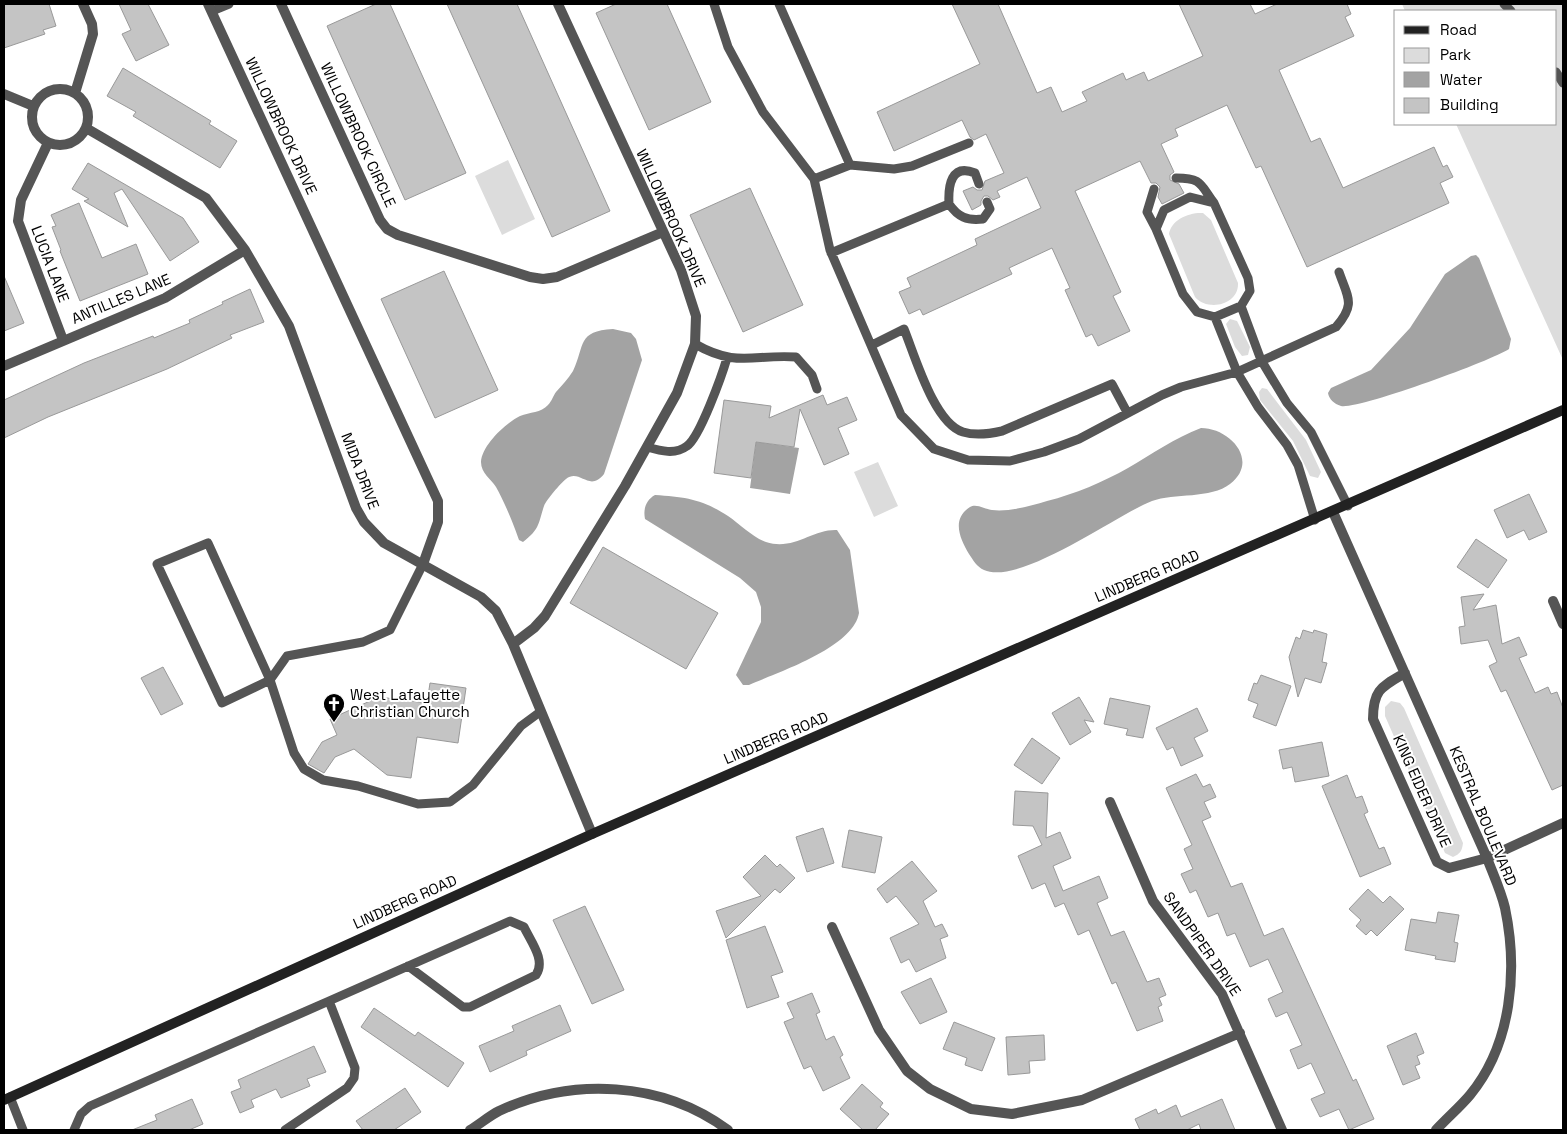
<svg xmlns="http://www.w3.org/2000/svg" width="1567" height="1134" font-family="'Space Grotesk',sans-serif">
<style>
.green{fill:#dcdcdc}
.water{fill:#a3a3a3}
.building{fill:#c4c4c4;stroke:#999}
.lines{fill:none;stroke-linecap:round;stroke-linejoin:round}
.service{stroke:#555;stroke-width:9}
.minor{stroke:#555;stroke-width:10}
.secondary{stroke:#222;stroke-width:10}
.labels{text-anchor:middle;stroke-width:4;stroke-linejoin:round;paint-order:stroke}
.street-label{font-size:15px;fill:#000;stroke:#fff}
.poi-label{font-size:15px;fill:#000;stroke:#fff;text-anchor:start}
</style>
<rect width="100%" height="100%" fill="#fff"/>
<!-- green -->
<path class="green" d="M 1402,4 L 1563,4 L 1563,360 L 1456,124 L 1556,124 L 1556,11 L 1405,11 Z
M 508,160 L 535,219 L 502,235 L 475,176 Z
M 1203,213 L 1211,220 L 1238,283 C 1239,305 1208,312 1195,297 L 1169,234 C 1171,220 1189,212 1203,213 Z
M 1230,319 L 1237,321 L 1250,347 L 1248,355 L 1242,356 L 1235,347 L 1226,324 Z
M 1262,388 L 1267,389 L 1306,440 L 1321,472 L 1318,478 L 1310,476 L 1293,441 L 1260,400 L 1259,392 Z
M 878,462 L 898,506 L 874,517 L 854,472 Z
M 1391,701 L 1400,703 L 1404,708 L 1463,843 C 1462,851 1460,854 1453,857 L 1445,853 L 1385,716 L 1385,707 Z"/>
<!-- water -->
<path class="water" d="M 1476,255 L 1479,258 L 1511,339 L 1509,349 C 1491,361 1357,410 1341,406 C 1334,404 1329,399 1328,393 L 1331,388 L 1371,370 L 1410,328 L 1445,274 L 1471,256 Z
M 613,329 L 631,333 L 636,339 L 642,360 L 604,474 C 589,493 580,468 566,479 C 560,484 547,499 544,506 C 538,524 540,529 523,542 L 519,540 C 514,525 504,501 496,487 C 491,479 481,473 481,462 C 482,445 506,423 520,416 C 530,412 541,413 548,405 C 552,401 553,396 556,392 C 562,385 568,379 573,371 C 585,345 577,331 613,329 Z
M 1201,428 C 1230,428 1260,461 1230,484 C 1211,499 1174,493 1152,501 C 1116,515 1020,586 984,570 C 977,567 973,560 969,554 C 960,539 951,519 970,507 C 976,503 985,509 992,510 C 1009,512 1030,506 1047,501 C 1075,494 1103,482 1128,468 C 1152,454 1175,438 1201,428 Z
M 756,442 L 799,448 L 790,494 L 750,488 Z
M 655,495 C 685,497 702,499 728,516 C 740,524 752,537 766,542 C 794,551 812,529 837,530 L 850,550 L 859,613 C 853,648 778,672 749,685 L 743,685 L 736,675 L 761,622 L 761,607 L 756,592 L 740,578 L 645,519 C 643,509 646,500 655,495 Z"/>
<!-- building -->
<path class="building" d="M 4,4 L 49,4 L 56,26 L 43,30 L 45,34 L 4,48 Z
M 119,4 L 148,4 L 169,45 L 136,61 L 122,34 L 131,30 Z
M 376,4 L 390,4 L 466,173 L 405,200 L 327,26 Z
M 447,4 L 517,4 L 610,211 L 552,237 Z
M 616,4 L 667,4 L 711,102 L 649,130 L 596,13 Z
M 952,4 L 998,4 L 1037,93 L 1051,87 L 1062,112 L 1087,101 L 1082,92 L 1123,73 L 1126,80 L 1144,72 L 1148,81 L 1203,56 L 1179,4 L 1250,4 L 1255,14 L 1277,4 L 1347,4 L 1351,14 L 1345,17 L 1354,36 L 1279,70 L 1311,142 L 1320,138 L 1343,188 L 1434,147 L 1443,167 L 1447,165 L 1453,177 L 1440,183 L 1449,203 L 1307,267 L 1261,166 L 1256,168 L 1227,105 L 1175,129 L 1178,136 L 1161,144 L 1174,172 L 1170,175 L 1170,180 L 1179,184 L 1184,193 L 1162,204 L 1158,197 L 1160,187 L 1156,183 L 1151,183 L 1140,161 L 1075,191 L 1121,292 L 1113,296 L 1130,331 L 1098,346 L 1092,334 L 1086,337 L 1065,290 L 1070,288 L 1052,248 L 1009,268 L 1012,274 L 923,315 L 920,309 L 909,314 L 899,292 L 911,287 L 907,278 L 977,245 L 975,239 L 1041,208 L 1027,177 L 997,191 L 1000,197 L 993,200 L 988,196 L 984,196 L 981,201 L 981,205 L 972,210 L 963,191 L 973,187 L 977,190 L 982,190 L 985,181 L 1004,173 L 986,134 L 974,140 L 970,137 L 962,120 L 894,151 L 877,112 L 980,64 Z
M 123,68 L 211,121 L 209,124 L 237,141 L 220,168 L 133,116 L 136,112 L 107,96 Z
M 88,163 L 183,218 L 199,242 L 170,261 L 122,189 L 114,193 L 128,227 L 84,201 L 89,199 L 72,189 Z
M 750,188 L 803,305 L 743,332 L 690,215 Z
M 79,203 L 102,258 L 136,244 L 148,274 L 80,301 L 60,251 L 61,250 L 52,227 L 56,226 L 51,215 Z
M 444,271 L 498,390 L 435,418 L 381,299 Z
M 4,276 L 24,323 L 4,331 Z
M 250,289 L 264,322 L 230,335 L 232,338 L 167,369 L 48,417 L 4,438 L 4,400 L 84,363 L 153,336 L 154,338 L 190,323 L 189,320 L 223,304 L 222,302 Z
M 823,395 L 827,405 L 847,397 L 857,420 L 838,428 L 849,454 L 824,465 L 800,409 L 794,447 L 756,442 L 751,478 L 714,473 L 724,400 L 771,406 L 769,418 Z
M 1529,494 L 1547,532 L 1529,540 L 1524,530 L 1507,538 L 1494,510 Z
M 1476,539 L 1507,560 L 1488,588 L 1457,567 Z
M 603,547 L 718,613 L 686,669 L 570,603 Z
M 1484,594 L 1473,610 L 1496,605 L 1502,644 L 1519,637 L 1527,655 L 1519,658 L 1535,693 L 1548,687 L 1551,694 L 1557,692 L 1563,708 L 1563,785 L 1552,790 L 1506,690 L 1501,692 L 1489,666 L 1497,662 L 1488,640 L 1461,644 L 1459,627 L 1465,626 L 1461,597 Z
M 1303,630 L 1313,633 L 1314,630 L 1327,634 L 1322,662 L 1327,663 L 1321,683 L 1305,678 L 1298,697 L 1289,657 L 1296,637 L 1300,639 Z
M 163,667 L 183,704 L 161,715 L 141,678 Z
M 1261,675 L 1291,686 L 1276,726 L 1253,717 L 1258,704 L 1248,700 L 1254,683 L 1257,684 Z
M 430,683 L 466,688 L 458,743 L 417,737 L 411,778 L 387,775 L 354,749 L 335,757 L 324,773 L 308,764 L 322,742 L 337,735 L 330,719 L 379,697 L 427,703 Z
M 1079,697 L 1094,722 L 1084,720 L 1091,732 L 1070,745 L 1052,713 Z
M 1110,698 L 1150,706 L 1143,738 L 1126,735 L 1128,729 L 1104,724 Z
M 1197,708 L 1208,731 L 1194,738 L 1203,756 L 1181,766 L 1173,747 L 1167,750 L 1156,728 Z
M 1032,738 L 1060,758 L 1042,784 L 1014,765 Z
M 1322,742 L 1329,776 L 1295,782 L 1292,767 L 1283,769 L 1279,750 Z
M 1196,774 L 1203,787 L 1210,784 L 1216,797 L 1204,802 L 1211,817 L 1202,821 L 1231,887 L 1242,883 L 1264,936 L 1283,928 L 1353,1081 L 1356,1079 L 1374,1119 L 1349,1130 L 1339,1109 L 1320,1117 L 1311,1099 L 1325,1093 L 1311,1063 L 1298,1069 L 1290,1050 L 1302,1045 L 1287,1012 L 1276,1017 L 1268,999 L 1283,992 L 1268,959 L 1250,967 L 1235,933 L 1227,936 L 1218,913 L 1208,917 L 1196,890 L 1190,893 L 1181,874 L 1193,869 L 1184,849 L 1192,845 L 1166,788 Z
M 1347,775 L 1356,798 L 1362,796 L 1368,812 L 1364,814 L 1379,849 L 1384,847 L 1391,864 L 1360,877 L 1322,786 Z
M 1015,791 L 1048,793 L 1046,838 L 1060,832 L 1071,858 L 1053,866 L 1063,891 L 1099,876 L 1108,898 L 1097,903 L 1111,936 L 1124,931 L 1147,982 L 1159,978 L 1166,995 L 1159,998 L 1162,1005 L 1158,1007 L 1163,1021 L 1137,1031 L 1116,982 L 1112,984 L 1089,930 L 1078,935 L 1064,903 L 1055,907 L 1045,883 L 1032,889 L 1018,856 L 1042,845 L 1033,826 L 1013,825 Z
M 823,828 L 834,863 L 807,872 L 796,837 Z
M 849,830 L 882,837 L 875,873 L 842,867 Z
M 765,855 L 777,867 L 780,864 L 795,878 L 780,893 L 775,889 L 726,938 L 716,911 L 761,896 L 743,877 Z
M 912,861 L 937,891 L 923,901 L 935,927 L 942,924 L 948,936 L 940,939 L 946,958 L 916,972 L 909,959 L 901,963 L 890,938 L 919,924 L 896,896 L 887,903 L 877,889 Z
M 1368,889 L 1383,903 L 1390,896 L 1404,909 L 1377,936 L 1371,930 L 1366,935 L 1356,926 L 1361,920 L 1349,909 Z
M 585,906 L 624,990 L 592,1004 L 553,920 Z
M 1438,912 L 1459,915 L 1454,942 L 1458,943 L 1455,962 L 1435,959 L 1436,956 L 1405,950 L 1411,919 L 1436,923 Z
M 765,926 L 783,972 L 771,976 L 779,997 L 747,1008 L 726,940 Z
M 931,978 L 947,1012 L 920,1024 L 901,992 Z
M 812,993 L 820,1012 L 816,1014 L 826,1040 L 834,1036 L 843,1055 L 840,1057 L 850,1078 L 823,1091 L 811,1066 L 804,1069 L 784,1022 L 794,1018 L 787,1003 Z
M 560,1005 L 571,1031 L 526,1051 L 527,1055 L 490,1072 L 479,1046 L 514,1031 L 512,1026 Z
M 374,1008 L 415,1036 L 418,1032 L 464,1063 L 448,1087 L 361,1027 Z
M 954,1022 L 995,1038 L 982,1071 L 965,1065 L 967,1058 L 943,1049 Z
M 1416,1033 L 1424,1053 L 1417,1056 L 1420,1064 L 1415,1066 L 1420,1078 L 1403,1085 L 1387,1046 Z
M 1044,1035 L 1045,1060 L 1029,1061 L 1030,1073 L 1008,1075 L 1006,1037 Z
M 314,1046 L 326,1072 L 307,1079 L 310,1086 L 281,1098 L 276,1089 L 251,1100 L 254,1107 L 240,1113 L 231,1092 L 241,1088 L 238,1080 Z
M 862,1084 L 883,1103 L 880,1107 L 889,1114 L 875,1130 L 863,1130 L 840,1109 Z
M 405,1088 L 421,1112 L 394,1130 L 363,1130 L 356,1121 Z
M 192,1099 L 203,1124 L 189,1130 L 132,1130 L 157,1120 L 155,1115 Z
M 1222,1099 L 1235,1130 L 1201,1130 L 1199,1124 L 1187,1130 L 1140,1130 L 1135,1119 L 1156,1109 L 1158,1114 L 1176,1105 L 1181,1117 Z"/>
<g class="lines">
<!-- service -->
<path class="service" d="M 714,4 L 728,47 L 763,112 L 814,179 L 830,250 L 901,415 L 934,449 L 968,460 L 1010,461 L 1044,452 L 1079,439 L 1162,395 L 1181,387 L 1237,372 L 1336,327 C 1356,304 1348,298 1339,272
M 779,4 L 850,165
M 1504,4 L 1511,11
M 212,11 L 229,4
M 1556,72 L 1563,83
M 1176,178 C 1202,178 1200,184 1214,203
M 814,179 L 850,165 L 894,169 L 912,166 L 969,143
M 1154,189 L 1147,212 L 1156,229
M 949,204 C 958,217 967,221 983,219 L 990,209 L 987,202
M 831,253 L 949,204 C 948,186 951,163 975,173 L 979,184
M 1215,317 L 1241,306
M 695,344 C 737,368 753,354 796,357 L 812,375 L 817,389
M 872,345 L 904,329 C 915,356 934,423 963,432 C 976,436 989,434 1002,431 L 1112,384 L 1127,412
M 647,447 C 661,451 675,455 687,446 C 700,437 722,375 727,358
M 1315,520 L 1298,465 L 1287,445 L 1258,407 L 1237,372 L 1215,317 L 1197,312 L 1183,294 L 1156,229 L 1164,210 L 1190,197 L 1214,203 L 1248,278 L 1250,291 L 1241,306 L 1261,360 L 1287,403 L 1311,432 L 1348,506
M 208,543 L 270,680 L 222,703 L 157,564 Z
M 423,564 L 390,630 L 363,642 L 287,656 L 270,680 L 294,753 L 304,769 L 323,780 L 358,786 L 418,804 L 450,802 L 473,785 L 521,726 L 540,712
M 329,1001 L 510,921 L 524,927 C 531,942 546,960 536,975 L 470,1007 L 463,1007 L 408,966
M 10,1097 L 23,1130
M 74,1130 L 81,1114 L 90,1106 L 329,1001 L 355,1068 L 354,1078 L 347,1088 L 285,1130"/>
<!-- minor -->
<path class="minor" d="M 208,4 L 438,501 L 438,522 L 423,564
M 281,4 L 380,220 L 387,229 L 398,235 L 530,277 L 543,279 L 557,277 L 663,232
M32 117a28 28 0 1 1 56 0a28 28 0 1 1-56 0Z
M 75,93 L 93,34 L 92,24 L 83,4
M 4,94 L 33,106
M 86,128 L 206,198 L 245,250 L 289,326 L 356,508 L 364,522 L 384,543 L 481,597 L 496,611 L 513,644 L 592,834
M 48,143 L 21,200 L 18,221 L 63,340
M 4,366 L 165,298 L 245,250
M 1333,512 L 1487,858 C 1493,874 1501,891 1505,908 C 1518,970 1512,1044 1470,1095 C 1460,1107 1447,1118 1436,1130
M 1553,601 L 1563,624
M 513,644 L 534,628 L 545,616 L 625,486 L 677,393 L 695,344 L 696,316 L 681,270 L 558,4
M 1405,673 C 1381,687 1373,690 1373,719 L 1437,862 L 1449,868 L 1487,858 L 1563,823
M 1110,802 L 1153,901 L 1222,994 L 1282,1130
M 832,927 L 879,1030 L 907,1071 L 930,1089 L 971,1109 L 1012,1114 L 1082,1100 L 1240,1033
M 470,1130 C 480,1124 489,1116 499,1111 C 572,1077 662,1081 728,1130"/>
<!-- secondary -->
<path class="secondary" d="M 4,1100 L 592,834 L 1563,410"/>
</g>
<!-- icons -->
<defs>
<g id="church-pin" transform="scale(1.125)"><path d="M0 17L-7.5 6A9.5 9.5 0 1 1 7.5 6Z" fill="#000" stroke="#fff"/><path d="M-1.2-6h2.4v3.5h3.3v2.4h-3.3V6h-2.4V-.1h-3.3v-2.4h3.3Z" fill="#fff"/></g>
</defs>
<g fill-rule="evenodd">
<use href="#church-pin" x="334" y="704"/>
</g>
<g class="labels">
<!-- street labels -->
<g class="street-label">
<text transform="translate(281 126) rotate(65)" y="5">WILLOWBROOK DRIVE</text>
<text transform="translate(358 135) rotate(65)" y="5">WILLOWBROOK CIRCLE</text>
<text transform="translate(671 218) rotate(66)" y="5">WILLOWBROOK DRIVE</text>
<text transform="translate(50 264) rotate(69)" y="5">LUCIA LANE</text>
<text transform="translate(121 299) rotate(-23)" y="5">ANTILLES LANE</text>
<text transform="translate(360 471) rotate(69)" y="5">MIDA DRIVE</text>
<text transform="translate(1147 576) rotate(-23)" y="5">LINDBERG ROAD</text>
<text transform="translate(776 738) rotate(-23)" y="5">LINDBERG ROAD</text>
<text transform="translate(1422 791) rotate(66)" y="5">KING EIDER DRIVE</text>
<text transform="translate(1483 816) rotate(67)" y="5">KESTRAL BOULEVARD</text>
<text transform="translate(405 902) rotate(-24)" y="5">LINDBERG ROAD</text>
<text transform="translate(1202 944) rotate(55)" y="5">SANDPIPER DRIVE</text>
</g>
<!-- poi labels -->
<g class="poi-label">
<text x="350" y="700">West Lafayette<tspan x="350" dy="17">Christian Church</tspan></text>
</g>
</g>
<!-- border -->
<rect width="1567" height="1134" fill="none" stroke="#000000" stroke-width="10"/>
<!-- legend -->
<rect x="1394" y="10" width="162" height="115" fill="#ffffff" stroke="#999999"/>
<rect x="1404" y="26" width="25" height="8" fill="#222222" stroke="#999999"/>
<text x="1440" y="35" font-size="15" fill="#000000">Road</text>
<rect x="1404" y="48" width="25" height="15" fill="#dcdcdc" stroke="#999999"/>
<text x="1440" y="60" font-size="15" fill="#000000">Park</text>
<rect x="1404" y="72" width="25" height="15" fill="#a3a3a3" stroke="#999999"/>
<text x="1440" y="85" font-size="15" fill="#000000">Water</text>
<rect x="1404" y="98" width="25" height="15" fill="#c4c4c4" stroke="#999999"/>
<text x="1440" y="110" font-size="15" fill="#000000">Building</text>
</svg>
